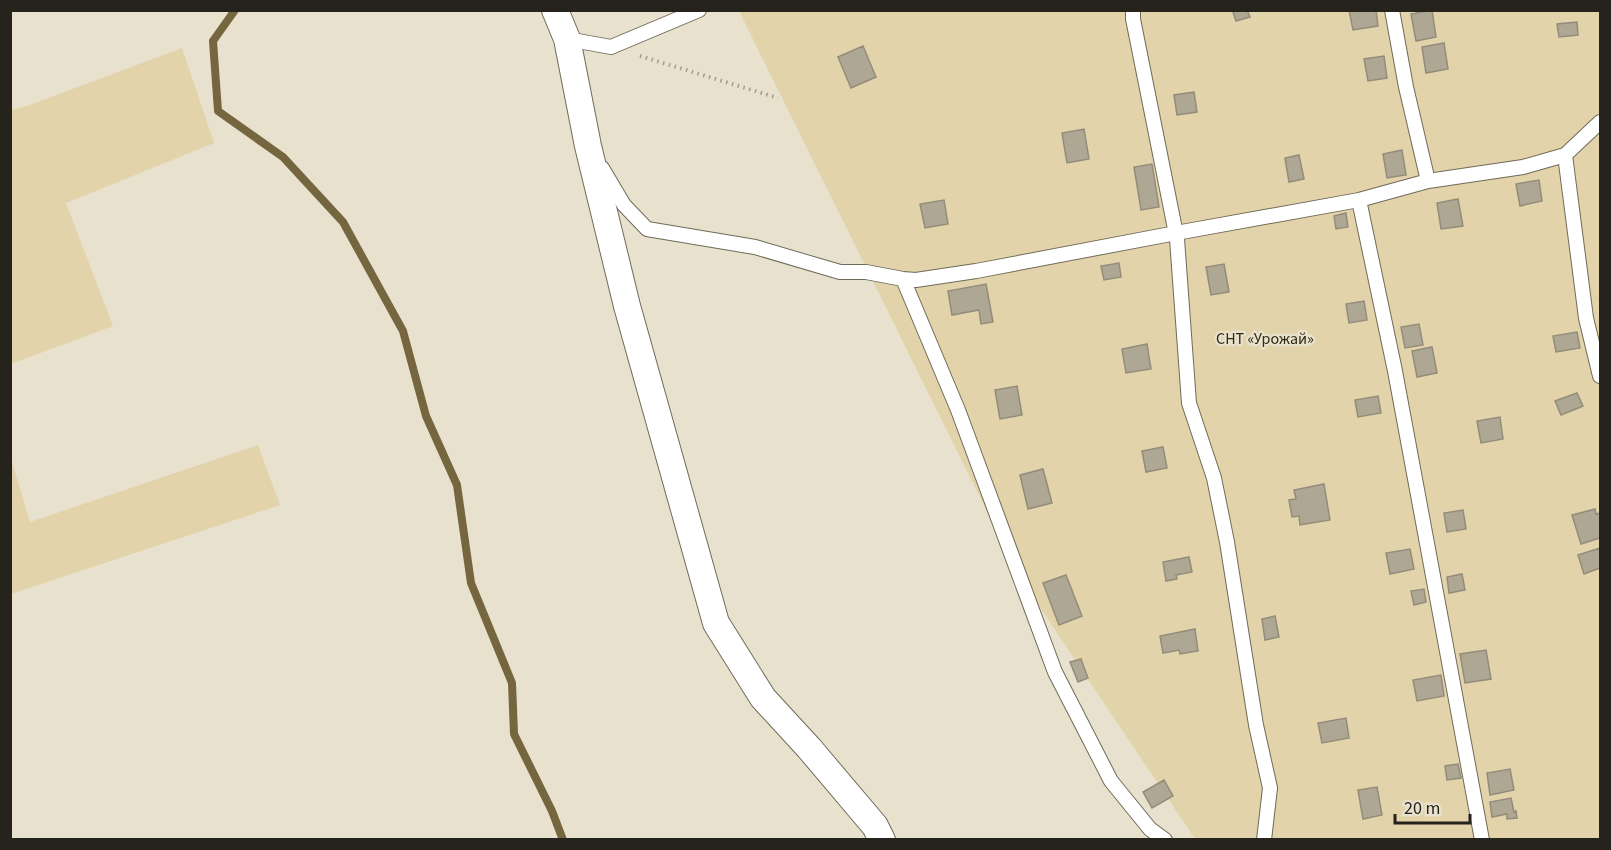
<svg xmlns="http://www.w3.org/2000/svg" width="1611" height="850" font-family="'Source Sans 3',sans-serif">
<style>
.green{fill:#e2d3ab}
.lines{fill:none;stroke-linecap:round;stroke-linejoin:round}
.stream{stroke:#75663f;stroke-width:8}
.building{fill:#aea794;stroke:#938c7a;stroke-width:1.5}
.lane-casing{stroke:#706a58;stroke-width:16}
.street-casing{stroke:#706a58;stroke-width:28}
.path{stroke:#a39d8e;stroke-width:4;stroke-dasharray:1.5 4.5;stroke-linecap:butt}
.lane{stroke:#fff;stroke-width:14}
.street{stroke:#fff;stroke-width:26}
.labels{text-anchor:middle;stroke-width:4.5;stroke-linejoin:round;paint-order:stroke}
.park-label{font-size:16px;fill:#31280e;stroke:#e8e1cd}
</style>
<rect width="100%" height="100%" fill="#e8e1cd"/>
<!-- green -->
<path class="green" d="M 739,11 L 1600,11 L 1600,839 L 1195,839 L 1019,576 Z
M 182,48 L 214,143 L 66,203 L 113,326 L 11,364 L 11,110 L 27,106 Z
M 258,445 L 280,505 L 11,594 L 11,459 L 30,522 Z"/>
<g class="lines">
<!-- stream -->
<path class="stream" d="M 235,10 L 213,41 L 218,111 L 283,157 L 343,222 L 403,331 L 426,416 L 457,485 L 471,583 L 512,683 L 514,734 L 552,811 L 563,840"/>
</g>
<!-- building -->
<path class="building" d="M 1236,10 L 1247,10 L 1250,17 L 1236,21 L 1233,12 Z
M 1349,10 L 1376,10 L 1378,26 L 1353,30 Z
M 1432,10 L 1436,37 L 1416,41 L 1411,14 Z
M 1577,22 L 1578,35 L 1559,37 L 1557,24 Z
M 1444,43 L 1448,69 L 1426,73 L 1422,47 Z
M 863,46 L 876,77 L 851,88 L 838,57 Z
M 1384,56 L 1387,78 L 1368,81 L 1364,59 Z
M 1194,92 L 1197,112 L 1177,115 L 1174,95 Z
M 1084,129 L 1089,159 L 1067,163 L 1062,133 Z
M 1402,150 L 1406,175 L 1387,178 L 1383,154 Z
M 1299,155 L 1304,179 L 1289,182 L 1285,158 Z
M 1152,164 L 1159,207 L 1141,210 L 1134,167 Z
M 1539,180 L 1542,201 L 1520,206 L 1516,184 Z
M 1458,199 L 1463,226 L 1441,229 L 1437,203 Z
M 944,200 L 948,224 L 925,228 L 920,204 Z
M 1346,213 L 1348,227 L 1336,229 L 1334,216 Z
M 1119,263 L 1121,277 L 1104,280 L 1101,266 Z
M 1224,264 L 1229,292 L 1211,295 L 1206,267 Z
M 986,284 L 993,322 L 981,324 L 979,310 L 952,315 L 948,291 Z
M 1364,301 L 1367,320 L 1349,323 L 1346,304 Z
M 1419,324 L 1423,345 L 1405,348 L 1401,327 Z
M 1577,332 L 1580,348 L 1556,352 L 1553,336 Z
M 1147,344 L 1151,369 L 1126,373 L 1122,349 Z
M 1432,347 L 1437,373 L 1417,377 L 1412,351 Z
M 1017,386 L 1022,415 L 1000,419 L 995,390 Z
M 1577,393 L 1583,406 L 1561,415 L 1555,401 Z
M 1378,396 L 1381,413 L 1358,417 L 1355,400 Z
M 1500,417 L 1503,439 L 1481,443 L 1477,421 Z
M 1163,447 L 1167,468 L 1146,472 L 1142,451 Z
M 1043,469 L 1052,503 L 1028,509 L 1020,475 Z
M 1324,484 L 1330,520 L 1300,525 L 1299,516 L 1292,517 L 1289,500 L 1296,499 L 1294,490 Z
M 1595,509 L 1596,514 L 1600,513 L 1600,538 L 1581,544 L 1572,515 Z
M 1463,510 L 1466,529 L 1447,532 L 1444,513 Z
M 1600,548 L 1600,568 L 1584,574 L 1578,555 Z
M 1410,549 L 1414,569 L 1390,574 L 1386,553 Z
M 1189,557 L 1192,572 L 1176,575 L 1177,579 L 1166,581 L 1163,562 Z
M 1462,574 L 1465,590 L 1449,593 L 1447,577 Z
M 1066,575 L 1082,616 L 1059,625 L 1043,583 Z
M 1424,589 L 1426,602 L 1414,605 L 1411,591 Z
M 1275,616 L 1279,637 L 1265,640 L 1262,619 Z
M 1195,629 L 1198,651 L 1180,654 L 1179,650 L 1163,653 L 1160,636 Z
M 1486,650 L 1491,679 L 1465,683 L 1460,654 Z
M 1081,659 L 1088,678 L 1078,682 L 1070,662 Z
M 1441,675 L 1444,696 L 1417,701 L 1413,680 Z
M 1346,718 L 1349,738 L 1322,743 L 1318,723 Z
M 1458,764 L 1461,778 L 1447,780 L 1445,766 Z
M 1510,769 L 1514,790 L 1490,795 L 1487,773 Z
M 1164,780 L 1173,796 L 1152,808 L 1143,792 Z
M 1377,787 L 1382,815 L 1363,819 L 1358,790 Z
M 1511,798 L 1514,812 L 1516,811 L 1517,818 L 1507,819 L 1507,814 L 1492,817 L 1490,802 Z"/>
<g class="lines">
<!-- lane casing -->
<g class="lane-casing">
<path id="lane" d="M 1133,10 L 1133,19 L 1177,239 L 1189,403 L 1214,478 L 1227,542 L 1256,725 L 1270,788 L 1264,840
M 1392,10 L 1406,87 L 1428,181 L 1359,200 L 1395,371 L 1482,840
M 567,39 L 611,47 L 699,10
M 1565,155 L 1586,318 L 1600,376
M 602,168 L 624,205 L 647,229 L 755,247 L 840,272 L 866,272 L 903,279 L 916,280 L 976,271 L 1176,233 L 1359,200
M 1428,181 L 1523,167 L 1565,155 L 1600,122
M 903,279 L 958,410 L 1055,672 L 1111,781 L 1150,829 L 1165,840"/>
</g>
<!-- street casing -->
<g class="street-casing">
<path id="street" d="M 555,10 L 567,39 L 588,146 L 627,306 L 716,623 L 763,698 L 809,748 L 875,826 L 882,840"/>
</g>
<!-- path -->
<path class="path" d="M 640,56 L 778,98"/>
<!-- lane -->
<use href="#lane" class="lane"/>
<!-- street -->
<use href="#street" class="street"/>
</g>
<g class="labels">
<!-- park labels -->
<g class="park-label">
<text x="1265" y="344">СНТ «Урожай»</text>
</g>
</g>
<!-- border -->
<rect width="1611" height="850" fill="none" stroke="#26231c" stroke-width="24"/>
<!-- scale -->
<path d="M1395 814v9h75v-9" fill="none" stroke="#26231c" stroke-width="3"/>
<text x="1404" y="814" font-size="18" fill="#26231c" stroke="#e8e1cd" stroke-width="4.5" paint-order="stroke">20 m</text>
</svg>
